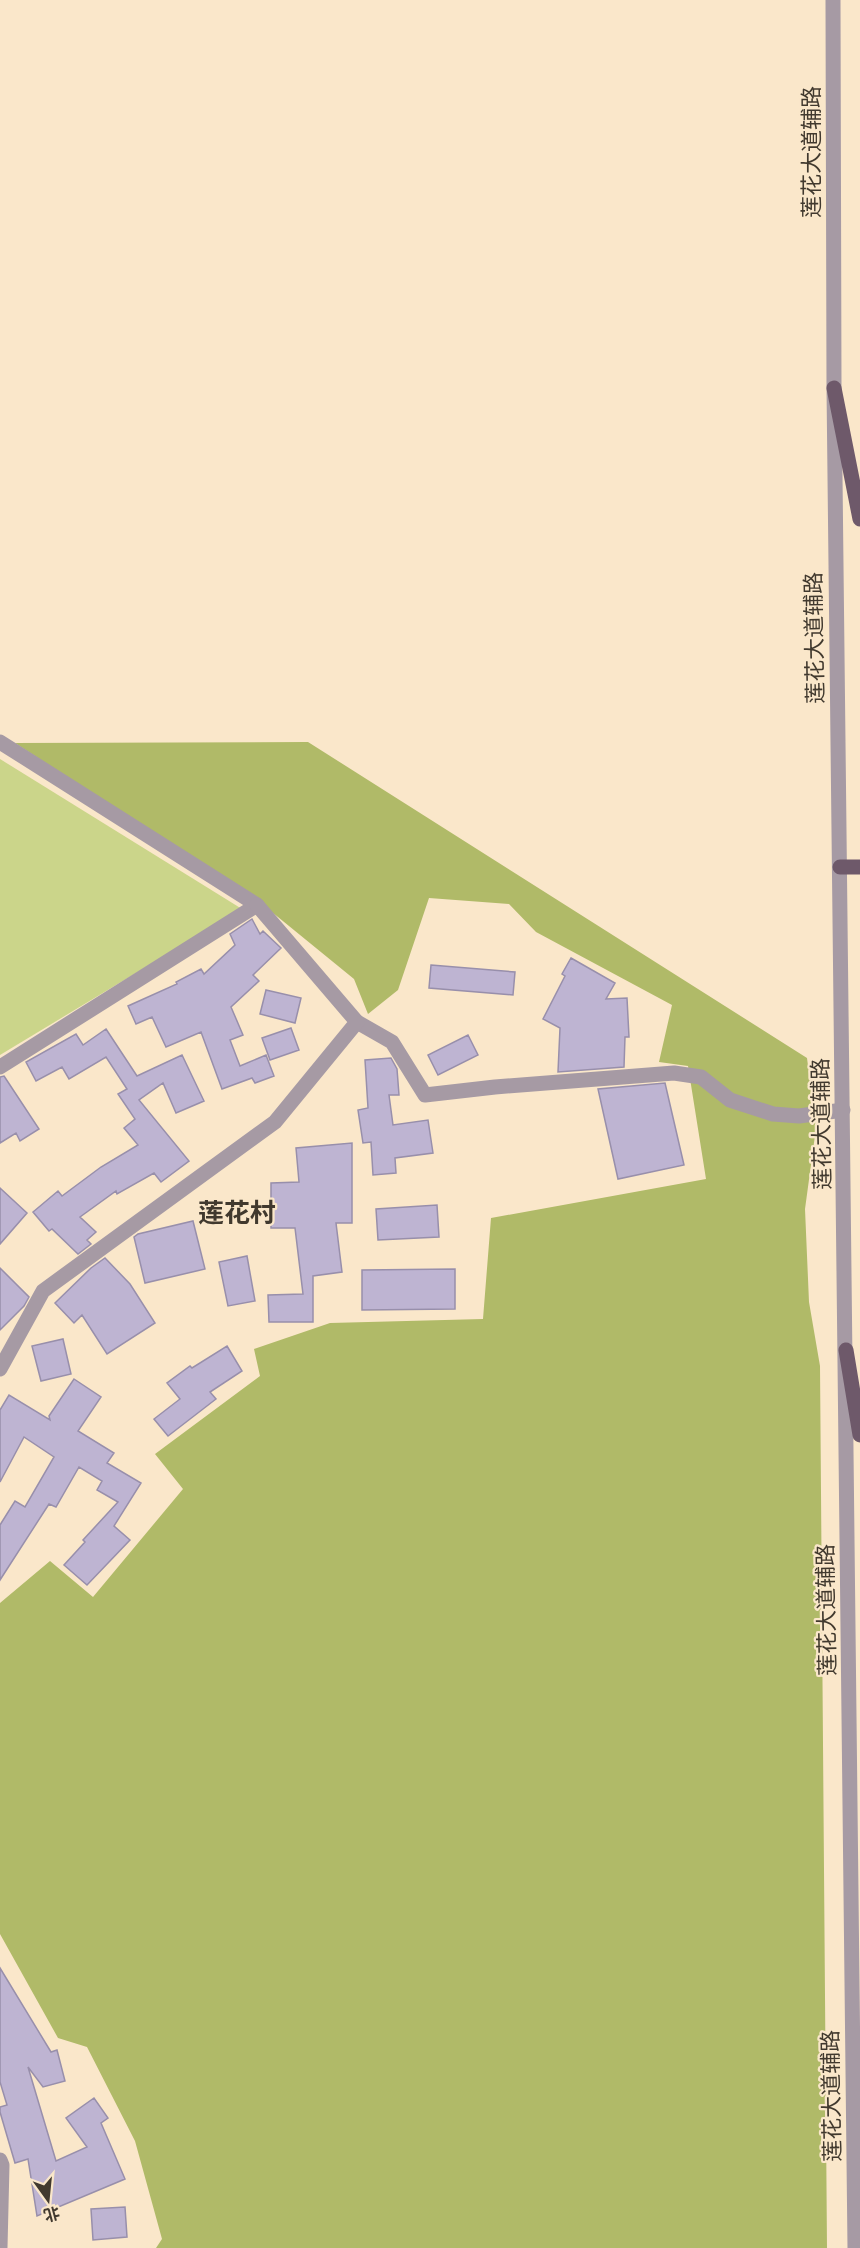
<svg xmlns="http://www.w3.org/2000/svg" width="860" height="2248" font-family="Cabin,'Noto Sans SC',sans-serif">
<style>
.green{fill:#cbd58a}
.forest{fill:#b0ba68}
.building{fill:#beb4d2;stroke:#988fab;stroke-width:1.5}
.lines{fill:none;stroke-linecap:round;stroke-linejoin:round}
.minor{stroke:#a69aa4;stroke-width:15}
.tertiary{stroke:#a69aa4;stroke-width:15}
.primary{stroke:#6e596a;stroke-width:15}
.labels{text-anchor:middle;stroke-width:4.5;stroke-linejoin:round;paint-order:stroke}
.street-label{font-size:22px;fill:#41392e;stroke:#fae7ca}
.quarter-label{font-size:26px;font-weight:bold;fill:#41392e;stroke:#fae7ca}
</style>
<rect width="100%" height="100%" fill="#fae7ca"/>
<!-- green -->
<path class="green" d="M 0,759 L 242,909 L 0,1055 Z"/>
<!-- forest -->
<path class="forest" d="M 308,742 L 807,1058 L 816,1128 L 805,1209 L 809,1302 L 820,1366 L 827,2248 L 156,2248 L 162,2239 L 135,2141 L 87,2047 L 58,2038 L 0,1934 L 0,1603 L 50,1561 L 93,1597 L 183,1489 L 155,1454 L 260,1376 L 254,1349 L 330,1323 L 483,1319 L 491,1218 L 706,1179 L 688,1066 L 659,1062 L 672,1005 L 536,932 L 509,904 L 429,898 L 398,990 L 368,1014 L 354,979 L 262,904 L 15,743 Z"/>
<!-- building -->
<path class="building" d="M 252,919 L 260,934 L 263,931 L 281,948 L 253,975 L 259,981 L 231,1007 L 243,1035 L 230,1040 L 240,1066 L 266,1055 L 274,1076 L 255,1083 L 252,1078 L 222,1089 L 201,1032 L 166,1047 L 152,1017 L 136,1024 L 128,1006 L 177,984 L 176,982 L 201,969 L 204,974 L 235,945 L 230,934 Z
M 571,958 L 615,983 L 606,999 L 627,998 L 629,1037 L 625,1037 L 624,1067 L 558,1072 L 560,1028 L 543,1019 L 565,976 L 562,974 Z
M 431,965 L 515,972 L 513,995 L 429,988 Z
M 266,990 L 301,998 L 295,1023 L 260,1014 Z
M 291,1028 L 299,1050 L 270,1060 L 262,1038 Z
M 106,1029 L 137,1076 L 182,1055 L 204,1101 L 176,1113 L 163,1083 L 139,1100 L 189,1161 L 161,1182 L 154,1173 L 117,1194 L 116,1191 L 80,1217 L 96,1232 L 87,1240 L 91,1244 L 78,1254 L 52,1229 L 49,1231 L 33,1212 L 58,1191 L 62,1196 L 101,1167 L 138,1145 L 124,1128 L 135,1119 L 118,1094 L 127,1089 L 106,1057 L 69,1079 L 62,1067 L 36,1081 L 26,1062 L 76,1034 L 83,1045 Z
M 468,1035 L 478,1055 L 438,1075 L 428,1055 Z
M 391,1058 L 397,1069 L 399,1095 L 389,1095 L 393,1125 L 428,1120 L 433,1153 L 395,1158 L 396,1173 L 373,1175 L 371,1142 L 363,1143 L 358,1110 L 368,1108 L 365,1060 Z
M 4,1076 L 39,1129 L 20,1141 L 16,1133 L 0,1143 L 0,1077 Z
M 665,1083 L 684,1165 L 618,1179 L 598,1089 Z
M 352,1143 L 352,1223 L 336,1223 L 342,1272 L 313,1276 L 313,1322 L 269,1322 L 268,1295 L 303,1294 L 295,1228 L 271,1228 L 271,1183 L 299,1182 L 296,1148 Z
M 0,1188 L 27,1213 L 0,1244 Z
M 437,1205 L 439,1237 L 378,1240 L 376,1209 Z
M 193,1221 L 205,1269 L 145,1283 L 134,1237 L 138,1234 Z
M 247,1256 L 255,1301 L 228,1306 L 219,1262 Z
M 105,1258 L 130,1284 L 155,1323 L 107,1354 L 82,1315 L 74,1323 L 55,1303 L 91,1268 Z
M 0,1268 L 29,1297 L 24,1306 L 0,1330 Z
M 455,1269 L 455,1309 L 362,1310 L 362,1270 Z
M 63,1339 L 71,1374 L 41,1381 L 32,1346 Z
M 227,1346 L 242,1371 L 210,1392 L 216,1399 L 168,1436 L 154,1419 L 180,1399 L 167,1383 L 190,1366 L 192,1368 Z
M 74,1379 L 101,1397 L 78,1431 L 114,1453 L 107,1463 L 141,1483 L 114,1526 L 130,1540 L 87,1585 L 64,1565 L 85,1542 L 83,1540 L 118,1502 L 97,1490 L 102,1481 L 79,1467 L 56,1507 L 49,1504 L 0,1580 L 0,1525 L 15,1501 L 25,1507 L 54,1457 L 24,1437 L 0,1482 L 0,1410 L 9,1395 L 50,1420 L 49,1416 Z
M 0,1968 L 51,2052 L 57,2050 L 65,2081 L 43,2087 L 28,2067 L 56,2161 L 87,2147 L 66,2118 L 94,2098 L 108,2118 L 101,2123 L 125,2179 L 37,2216 L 28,2159 L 15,2163 L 0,2112 L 0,2107 L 7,2105 L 0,2082 Z
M 125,2207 L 127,2237 L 93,2240 L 91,2209 Z"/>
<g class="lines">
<!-- minor -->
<path class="minor" d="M 0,742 L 257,905 L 0,1067
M 357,1022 L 392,1042 L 425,1095 L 495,1087 L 674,1073 L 701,1077 L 730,1100 L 773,1114 L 799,1116 L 843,1110"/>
<!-- tertiary -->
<path class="tertiary" d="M 833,0 L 834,388 L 855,2248
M 0,1369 L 43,1291 L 275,1122 L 357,1022 L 257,905
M 0,2160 L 2,2165 L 0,2247"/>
<!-- primary -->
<path class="primary" d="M 834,388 L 860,519
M 840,867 L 860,867
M 846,1350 L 860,1435"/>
</g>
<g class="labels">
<!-- street labels -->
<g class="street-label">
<text transform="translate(811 152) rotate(-90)" y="8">莲花大道辅路</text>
<text transform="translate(814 638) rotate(-91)" y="8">莲花大道辅路</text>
<text transform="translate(821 1124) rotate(-91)" y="8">莲花大道辅路</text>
<text transform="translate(826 1610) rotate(-91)" y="8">莲花大道辅路</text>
<text transform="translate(831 2096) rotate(-91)" y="8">莲花大道辅路</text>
</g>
<!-- quarter labels -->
<g class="quarter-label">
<text x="237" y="1222">莲花村</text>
</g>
</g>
<!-- north arrow -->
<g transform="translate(48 2200) rotate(165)" stroke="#fae7ca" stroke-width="4.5" paint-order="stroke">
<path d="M0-4.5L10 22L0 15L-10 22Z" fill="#41392e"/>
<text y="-9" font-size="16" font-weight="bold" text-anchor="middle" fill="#41392e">北</text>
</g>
</svg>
